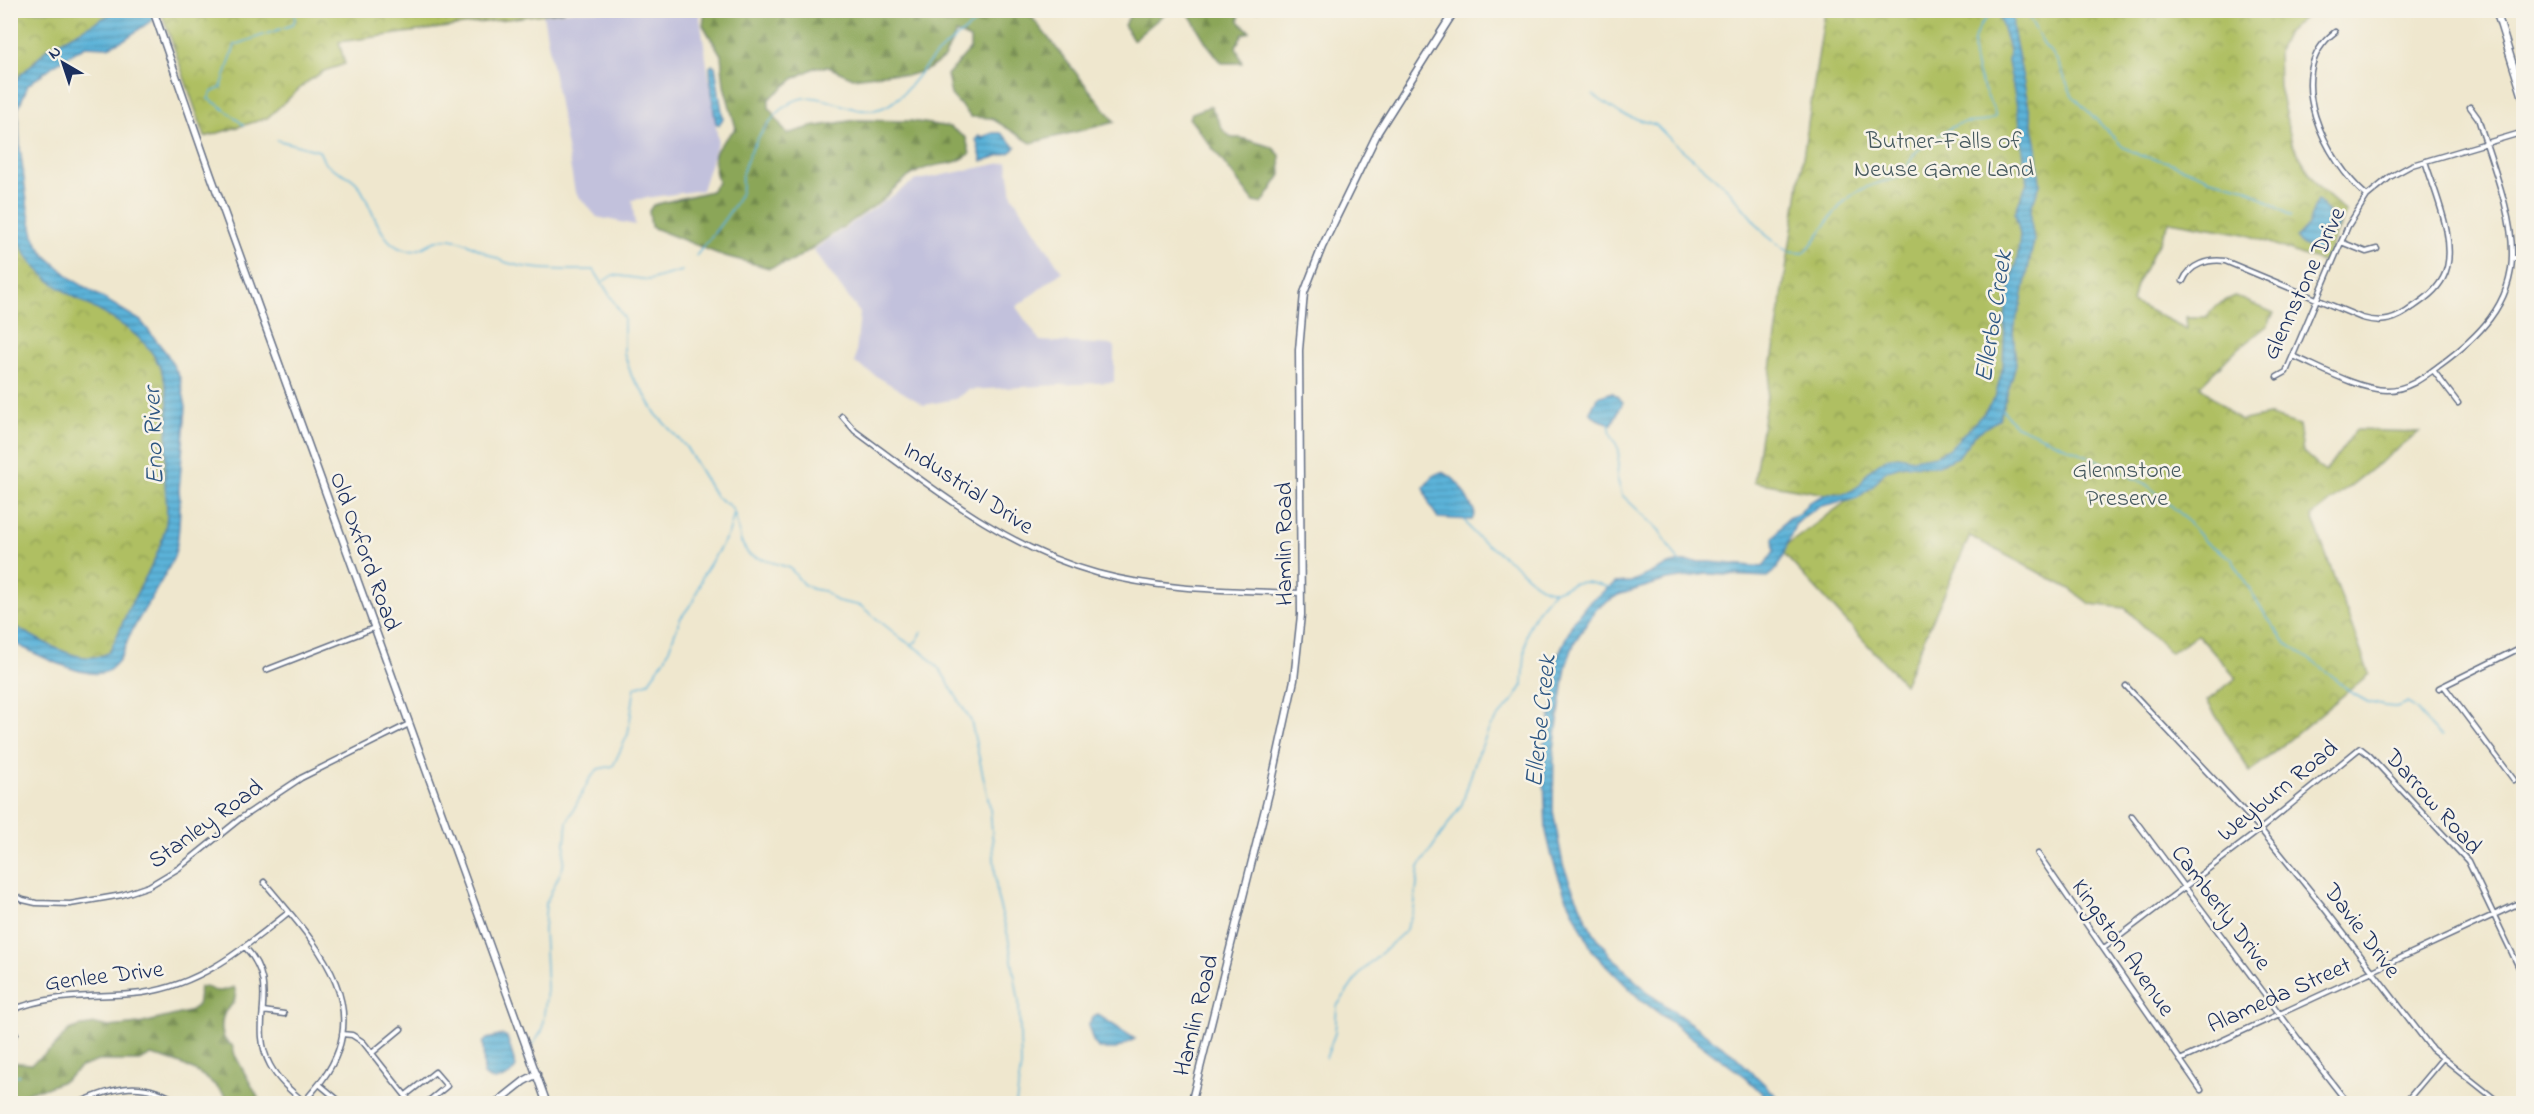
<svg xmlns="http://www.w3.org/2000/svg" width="2534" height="1114" font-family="'Indie Flower',sans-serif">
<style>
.industrial{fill:#c2c1dc}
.forest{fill:url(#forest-firs);stroke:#536a5b;stroke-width:1.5}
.park{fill:url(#park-crowns);stroke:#657760;stroke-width:1.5}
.water{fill:url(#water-rules);stroke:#3c719c;stroke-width:1.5}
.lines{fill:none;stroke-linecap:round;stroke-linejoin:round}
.stream{stroke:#5cb3d9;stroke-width:1.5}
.street-casing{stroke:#656f85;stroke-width:7}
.secondary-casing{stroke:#656f85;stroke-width:9}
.street{stroke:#fff;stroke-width:4}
.secondary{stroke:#fff;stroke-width:6}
.labels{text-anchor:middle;stroke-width:5;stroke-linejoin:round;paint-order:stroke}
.park-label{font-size:24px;fill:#475a5f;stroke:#f7f3e8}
.street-label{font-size:24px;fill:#1b2f5e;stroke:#f7f3e8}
.water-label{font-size:26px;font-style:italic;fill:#2e5783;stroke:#f7f3e8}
</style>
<defs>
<pattern id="forest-firs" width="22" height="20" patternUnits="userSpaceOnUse" patternTransform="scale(1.5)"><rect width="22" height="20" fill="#8ba658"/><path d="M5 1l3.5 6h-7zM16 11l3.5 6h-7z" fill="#71884c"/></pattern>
<pattern id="park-crowns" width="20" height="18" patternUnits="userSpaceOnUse" patternTransform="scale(1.5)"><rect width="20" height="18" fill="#afbf62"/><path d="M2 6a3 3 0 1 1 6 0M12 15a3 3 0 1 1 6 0" fill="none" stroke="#8e9c54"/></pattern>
<pattern id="water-rules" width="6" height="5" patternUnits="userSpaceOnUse" patternTransform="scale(1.5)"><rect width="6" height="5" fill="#5cb3d9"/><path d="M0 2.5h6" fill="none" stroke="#4b92b3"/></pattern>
</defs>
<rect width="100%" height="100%" fill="#f7f3e8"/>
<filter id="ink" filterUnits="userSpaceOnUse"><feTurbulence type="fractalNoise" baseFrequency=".0167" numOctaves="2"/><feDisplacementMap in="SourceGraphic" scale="12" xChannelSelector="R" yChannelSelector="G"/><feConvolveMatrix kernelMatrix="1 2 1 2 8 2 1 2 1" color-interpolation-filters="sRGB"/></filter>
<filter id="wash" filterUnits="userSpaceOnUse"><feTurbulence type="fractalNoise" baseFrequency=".008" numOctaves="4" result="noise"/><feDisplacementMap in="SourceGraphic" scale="24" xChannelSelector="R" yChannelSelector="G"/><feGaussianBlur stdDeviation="1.35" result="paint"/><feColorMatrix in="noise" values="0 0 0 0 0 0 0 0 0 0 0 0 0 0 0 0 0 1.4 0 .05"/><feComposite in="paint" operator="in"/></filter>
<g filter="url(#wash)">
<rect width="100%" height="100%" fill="#efe7ce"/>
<!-- industrial -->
<path class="industrial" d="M 574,11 L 699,11 L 718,140 L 702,190 L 632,200 L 635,225 L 597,217 L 575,192 L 543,15 Z
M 1007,162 L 1012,195 L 1062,272 L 1016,307 L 1040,341 L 1114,345 L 1114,382 L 968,390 L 955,399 L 924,405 L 855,363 L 860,313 L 813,250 L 914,181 Z"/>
<!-- forest -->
<path class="forest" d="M 705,11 L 1027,11 L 1115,122 L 1031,143 L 991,118 L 971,117 L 951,95 L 947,75 L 970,49 L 970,39 L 956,33 L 944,58 L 929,69 L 907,76 L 891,73 L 853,78 L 828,67 L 816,67 L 795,78 L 769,99 L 769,108 L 787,134 L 811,127 L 856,120 L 911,121 L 950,127 L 966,138 L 970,154 C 954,166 947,162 930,167 C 913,171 894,187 883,200 L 793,261 L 769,268 L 721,255 L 651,227 L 649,211 L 653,205 L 711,191 L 718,182 C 709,151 715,150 736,128 L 724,86 L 721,55 L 703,25 Z
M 1133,11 L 1133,10 L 1168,11 L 1133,40 L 1124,25 Z
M 1180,11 L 1259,11 L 1239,12 L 1239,21 L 1250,32 L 1243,34 L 1236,46 L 1242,63 L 1222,63 L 1207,44 L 1189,14 Z
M 1211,106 L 1223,130 L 1232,138 L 1241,138 L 1272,147 L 1280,155 L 1281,175 L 1262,204 L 1254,202 L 1189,118 L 1192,113 Z
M 206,986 C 216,994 223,991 234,987 C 236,991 236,996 234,1001 C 233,1005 228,1008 225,1012 C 220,1022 220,1042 232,1045 L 235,1055 L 261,1103 L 231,1103 C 210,1075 186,1063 151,1055 L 140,1061 L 98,1061 L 81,1067 L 65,1080 L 46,1088 L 30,1091 L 11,1103 L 11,1062 L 31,1064 L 52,1049 L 69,1030 L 82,1026 L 96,1024 L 109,1027 L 139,1024 L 188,1012 L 197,1006 L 200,987 Z"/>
<!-- park -->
<path class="park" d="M 11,11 L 141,11 L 29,74 L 11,105 Z
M 161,11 L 565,11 L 339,42 L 345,64 L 324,71 L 307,82 L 267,118 L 205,137 Z
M 1825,11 L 2313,11 L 2287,32 L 2278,51 L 2279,87 L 2292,143 L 2317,186 L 2346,212 L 2324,263 L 2245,234 L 2170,221 L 2136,285 L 2132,302 L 2187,329 L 2186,317 L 2206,317 L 2218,304 L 2235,296 L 2274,313 L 2268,325 L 2234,352 L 2200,386 L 2240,421 L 2268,415 L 2299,425 L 2303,452 L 2325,472 L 2356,430 L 2419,432 L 2312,516 L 2369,674 L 2250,772 L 2207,701 L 2236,678 L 2197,634 L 2171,653 L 2125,608 L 2090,604 L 2070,589 L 1970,536 L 1904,684 L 1780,550 L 1851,498 L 1754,482 Z
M 10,121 L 24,235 L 41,259 L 119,315 L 171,372 L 166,553 L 116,652 L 99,666 L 11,633 Z"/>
<!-- water -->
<path class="water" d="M 116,11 L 165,11 L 125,39 L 108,47 L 85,46 L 54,65 L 28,85 L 18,109 L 20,148 L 28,209 L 35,240 L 44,254 L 73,280 L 141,321 L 167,354 L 180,378 L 186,407 L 179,490 C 181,504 179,547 173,559 C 161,585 143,609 130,635 C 126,643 124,653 119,660 C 116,664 109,671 105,672 C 85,680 29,651 11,641 L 10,624 C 36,637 82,670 109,652 C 117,638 122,624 128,610 C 142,582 161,555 166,523 C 169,507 164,490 165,473 C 166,428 179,380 144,343 C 109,306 48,297 23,249 C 2,211 11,132 11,87 C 20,72 36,64 46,49 Z
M 1998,11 L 2012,11 L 2013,30 L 2037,147 L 2040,185 L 2031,207 L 2031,223 L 2034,240 L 2021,304 L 2013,329 L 2016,365 L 1999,419 L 1974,435 L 1958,457 L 1936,466 L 1903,465 L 1894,468 L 1884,472 L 1873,486 L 1857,498 L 1821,506 L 1807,514 L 1795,525 L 1778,568 L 1767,577 L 1707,574 L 1667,580 L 1618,595 L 1597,608 L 1575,641 L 1566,666 L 1554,749 L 1553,811 L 1563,865 L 1572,887 L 1591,929 L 1610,955 L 1651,995 L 1732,1053 L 1784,1103 L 1772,1103 L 1745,1077 L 1640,999 L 1593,952 L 1564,892 L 1552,857 L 1546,831 L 1543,748 L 1553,707 L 1557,658 L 1573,622 L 1588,603 L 1615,583 L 1631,582 L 1668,565 L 1682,562 L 1710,562 L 1763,567 L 1774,551 L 1773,538 L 1788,518 L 1799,514 L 1809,502 L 1829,493 L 1843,494 L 1851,491 L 1860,485 L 1866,474 L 1875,466 L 1887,458 L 1898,456 L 1913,459 L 1936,455 L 1949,449 L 1984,413 L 1995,398 L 2003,367 L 2006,305 L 2018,254 L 2020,234 L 2015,213 L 2027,182 L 2019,116 L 2008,62 L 2009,49 Z
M 712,65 L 715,66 L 723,118 L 719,125 L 716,123 C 712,104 711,85 710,67 Z
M 993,133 L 1001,133 L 1016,147 L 1011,152 L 982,161 L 976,139 L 979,136 L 982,140 L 982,137 Z
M 2317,200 L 2339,223 L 2336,231 L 2330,233 L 2317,251 L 2299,243 L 2296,238 L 2308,225 Z
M 1612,392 L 1623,402 L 1612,424 L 1597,419 L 1590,412 L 1598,397 Z
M 1441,472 C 1458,476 1467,498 1475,513 L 1472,520 L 1438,518 L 1430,506 L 1424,487 L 1434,475 Z
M 1098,1015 L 1135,1039 L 1116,1049 L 1099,1049 L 1093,1041 L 1088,1025 L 1093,1017 Z
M 503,1035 L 507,1037 L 516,1067 C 510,1078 494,1085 484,1075 L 483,1043 L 487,1039 Z"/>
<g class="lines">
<!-- stream -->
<path class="stream" d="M 2025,10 L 2044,45 L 2057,60 L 2072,95 L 2123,147 L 2141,156 L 2168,162 L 2210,179 L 2246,188 L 2291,216
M 1593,95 L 1621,114 L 1656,125 L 1672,141 L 1726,187 L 1766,235 L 1788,252 L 1804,253 C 1822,235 1834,205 1857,192 C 1870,184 1886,181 1901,177 C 1907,170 1910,160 1915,153 C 1919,148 1953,126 1958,124 C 1971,121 1983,125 1995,117 L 1995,113 C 1979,78 1954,35 1998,10
M 244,125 C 236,119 217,102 208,99 L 212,92 L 221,88 L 235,45 L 292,25 L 295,20 L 295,10
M 277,140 L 319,151 C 321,154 323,161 325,163 C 335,172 351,174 359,186 C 372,205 379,244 405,250 C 421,254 429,240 444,239 C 465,237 488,257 508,263 C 535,271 566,270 594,270 L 624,318 L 624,353 L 632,377 L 642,390 L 656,414 L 686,447 L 716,497 L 730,506 L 734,512 L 741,542 L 749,555 L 790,568 L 803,584 L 812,589 L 824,591 L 837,601 L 861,606 L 867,611 L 902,639 L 924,653 L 941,671 L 971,721 L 990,807 L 997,896 L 1008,936 L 1019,1002 L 1021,1066 L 1016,1104
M 696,256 C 708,240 735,209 741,192 C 743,187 741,180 742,174 C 749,150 765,122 786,106 C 817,81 848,120 882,108 C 905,100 919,70 937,54 C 953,39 973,26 990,10
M 604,281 L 613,275 L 649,280 L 682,271
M 2002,409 L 2015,425 L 2106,464 L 2147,485 L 2181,514 L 2205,542 L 2231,558 L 2266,616 L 2286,643 L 2330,674 L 2350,692 L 2368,702 L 2384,706 L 2396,707 L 2407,703 C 2423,710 2425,727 2442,736
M 1609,422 L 1611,434 L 1619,450 L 1617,478 L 1622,495 L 1659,530 L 1680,563
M 1465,520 C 1474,540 1494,548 1510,561 C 1525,572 1534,587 1553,591
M 911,644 L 916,642 L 922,632
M 533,1044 L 542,1031 L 547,989 L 544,930 L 546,903 L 563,867 L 567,822 L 589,780 L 598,769 L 613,766 L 628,734 L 635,687 L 648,683 L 666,657 L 680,619 L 694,600 L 703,575 L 729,533 L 734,513
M 1326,1058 L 1335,1033 L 1337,1006 L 1361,972 L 1405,931 L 1414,910 L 1419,867 L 1462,804 L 1476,759 L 1490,727 L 1515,698 L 1523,685 L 1526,636 L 1530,624 L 1537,611 L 1553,592 L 1575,583 L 1586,582 L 1612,588
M 10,1077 L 19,1075"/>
</g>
</g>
<g filter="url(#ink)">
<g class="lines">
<!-- street casing -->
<g class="street-casing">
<path id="street" d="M 2335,32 C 2280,73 2327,162 2367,196
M 2341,242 L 2366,252 L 2377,249
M 2513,258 L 2524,258
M 2183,281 C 2190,264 2208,259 2225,261 L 2362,318 C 2383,324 2396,320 2413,307 C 2425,299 2436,291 2443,278 C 2460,247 2435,193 2425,161
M 2293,356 C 2319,367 2359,390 2387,390 C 2408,390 2424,377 2440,365 C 2477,338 2512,305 2512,255 C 2513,213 2490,159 2478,118 L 2470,107
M 2433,370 L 2458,403
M 2277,377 L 2286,372 L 2348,226 L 2367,196 L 2390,177 L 2412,165 L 2524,132
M 842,416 L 855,431 C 931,487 1005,548 1097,573 C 1163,591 1234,590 1301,593
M 266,670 L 374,628
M 2126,686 L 2257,825 L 2321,904 L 2432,1049 L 2501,1104
M 2444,686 L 2514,780
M 2439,688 L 2524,646
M 2132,816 L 2308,1052 L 2343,1097 L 2351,1104
M 2038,854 L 2201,1090
M 264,882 C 310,938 378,1003 323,1079 C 317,1087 309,1095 303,1104
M 10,893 L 23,900 L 36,903 L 70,904 L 122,895 L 149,886 L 179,868 L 241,818 L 301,778 L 409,724
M 245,947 C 283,989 247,1021 270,1065 C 278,1080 291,1091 304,1102
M 2104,948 L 2257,832 L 2360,748 L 2369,755 L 2468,861 L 2524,978
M 10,1011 C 53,992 97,998 142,993 C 201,985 244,948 289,912
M 263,1011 L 284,1014
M 10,1022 L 16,1034
M 342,1034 L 352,1035 L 363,1042 L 412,1104
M 372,1053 L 401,1029
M 2180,1060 L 2524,901
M 319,1084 L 343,1104
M 406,1095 L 435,1072 L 447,1086 L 425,1104
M 76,1104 C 116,1086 143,1079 182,1104
M 2404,1104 L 2442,1059"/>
</g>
<!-- secondary casing -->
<g class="secondary-casing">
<path id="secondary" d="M 153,10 L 210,173 L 547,1104
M 2496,10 L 2524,101
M 2498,16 L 2507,10
M 495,1104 L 524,1081 L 537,1074
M 1191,1104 L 1271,785 L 1294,680 L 1301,615 L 1299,350 L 1304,293 L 1322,247 L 1378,132 L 1455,10"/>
</g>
<!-- street -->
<use href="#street" class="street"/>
<!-- secondary -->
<use href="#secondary" class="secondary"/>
</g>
</g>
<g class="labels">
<!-- park labels -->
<g class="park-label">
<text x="1944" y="148">Butner-Falls of<tspan x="1944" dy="28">Neuse Game Land</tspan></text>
<text x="2127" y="477">Glennstone<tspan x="2127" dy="28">Preserve</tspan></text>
</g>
<!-- street labels -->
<g class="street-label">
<text transform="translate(2303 283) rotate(-65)" y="8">Glennstone Drive</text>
<text transform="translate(969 487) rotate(33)" y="8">Industrial Drive</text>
<text transform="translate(1283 544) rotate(-90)" y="8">Hamlin Road</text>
<text transform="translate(366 551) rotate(70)" y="8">Old Oxford Road</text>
<text transform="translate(2277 790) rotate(-39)" y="8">Weyburn Road</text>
<text transform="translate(2434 801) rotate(48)" y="8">Darrow Road</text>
<text transform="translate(205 823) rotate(-36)" y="8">Stanley Road</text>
<text transform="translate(2222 907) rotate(53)" y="8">Camberly Drive</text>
<text transform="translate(2363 930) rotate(53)" y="8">Davie Drive</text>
<text transform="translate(2124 947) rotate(55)" y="8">Kingston Avenue</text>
<text transform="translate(104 975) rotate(-7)" y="8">Genlee Drive</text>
<text transform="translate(2279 994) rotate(-24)" y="8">Alameda Street</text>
<text transform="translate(1195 1015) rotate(-76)" y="8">Hamlin Road</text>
</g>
<!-- water labels -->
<g class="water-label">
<text transform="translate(1992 316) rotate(-81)" y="9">Ellerbe Creek</text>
<text transform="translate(152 436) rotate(-92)" y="9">Eno River</text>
<text transform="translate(1539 721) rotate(-84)" y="9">Ellerbe Creek</text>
</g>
</g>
<!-- margin -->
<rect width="2534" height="1114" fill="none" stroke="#f7f3e8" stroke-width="36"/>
<!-- north arrow -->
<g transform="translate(63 63) rotate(321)" stroke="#f7f3e8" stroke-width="4.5" paint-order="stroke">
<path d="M0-4.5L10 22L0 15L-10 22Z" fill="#1b2f5e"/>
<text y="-9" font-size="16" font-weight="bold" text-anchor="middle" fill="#1b2f5e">N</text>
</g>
</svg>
